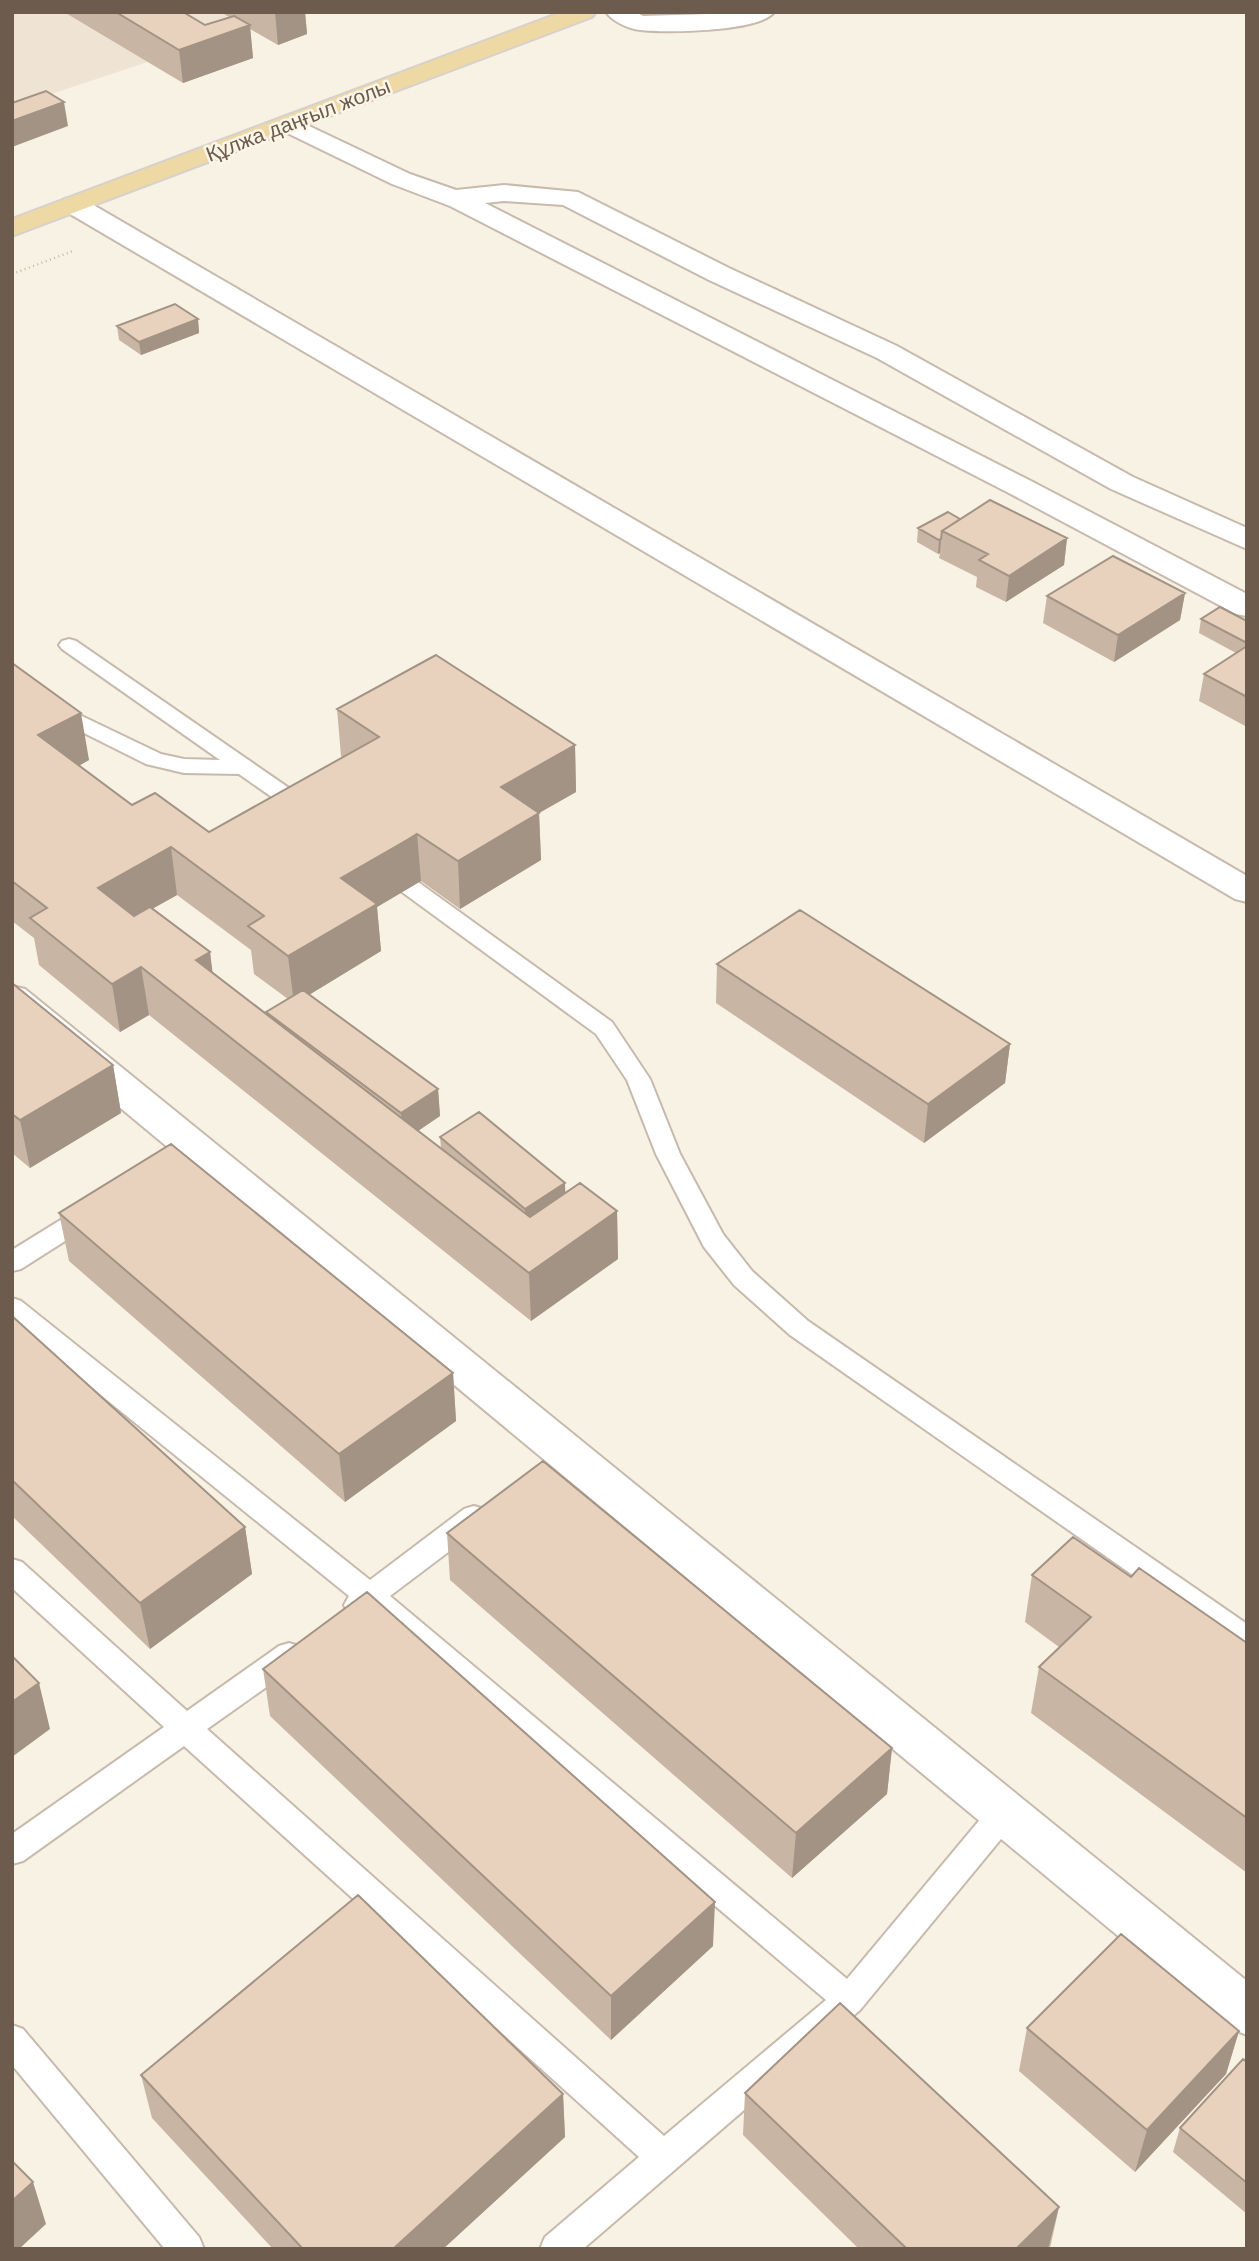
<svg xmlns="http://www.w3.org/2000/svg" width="1259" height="2261" viewBox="0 0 1259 2261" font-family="Arial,sans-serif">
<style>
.residential{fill:#efe4d3}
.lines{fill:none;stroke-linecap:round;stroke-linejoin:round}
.service-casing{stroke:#c7baac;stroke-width:4}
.minor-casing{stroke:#c7baac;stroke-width:4}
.primary-casing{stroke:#d6d1cd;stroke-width:4}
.path{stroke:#ceb7a3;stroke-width:2.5;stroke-dasharray:1 3.5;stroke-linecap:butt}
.service{fill:#fff;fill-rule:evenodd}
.minor{fill:#fff;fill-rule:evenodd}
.primary{fill:#eed9a5;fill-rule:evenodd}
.wall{fill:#c8b5a3;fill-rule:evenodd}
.shaded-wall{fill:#a29384}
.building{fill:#e8d2bd;stroke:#a29384;stroke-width:2}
.labels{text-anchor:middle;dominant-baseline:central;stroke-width:5;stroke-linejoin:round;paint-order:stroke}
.far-street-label{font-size:21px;fill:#6d5b4d;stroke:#fcf6e9}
</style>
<rect width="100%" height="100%" fill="#f8f2e4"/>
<path class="residential" d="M12 12H298L12 107Z"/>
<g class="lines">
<g class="service-casing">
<path id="service" d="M69 639 76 641 315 806 318 811 315 816H299L239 774 184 773 146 764 28 705 12 695V679L42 697 161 754 184 759 220 760 62 649 59 645 62 641Z
M410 880 418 882 612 1022 650 1079 680 1154 723 1234 752 1271 808 1321 1247 1624V1652L1237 1648 790 1335 734 1285 704 1247 656 1154 627 1080 596 1034 402 892 399 887 402 882Z
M89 1205 98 1208 102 1214 98 1220 21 1269 12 1271V1250L80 1208Z
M12 1298 21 1301 370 1580 464 1509 474 1506 484 1509 488 1517 484 1525 390 1596 847 1979 993 1804 1004 1800 1015 1804 1019 1813 1015 1822 860 2010 583 2249H540L545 2237 639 2157 184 1746 23 1861 12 1864V1834L164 1727 12 1588V1559L22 1562 187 1711 279 1646 289 1643 299 1646 303 1655 299 1664 207 1729 664 2136 826 2000 369 1612 358 1617 348 1613 344 1605 349 1596 12 1323Z
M12 2025 23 2029 199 2237 204 2249H165L12 2065Z"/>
</g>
<g class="minor-casing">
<path id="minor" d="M606 12H636L643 16 774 12C760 32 664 33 640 30 629 29 612 21 606 12Z
M288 116 410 174 456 190 504 185 578 192 729 268 897 346 1133 477 1247 528V549L1111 489 877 358 709 280 563 205 504 201 485 203 1029 480 1247 594V616L1236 614 1007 492 450 206 392 184 279 129 275 124 279 119Z
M74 197 83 199 1247 876V902L1235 899 65 211 61 205 65 199Z
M12 986 25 989 1247 1981V2035L1229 2028 12 1018Z"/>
</g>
<g class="primary-casing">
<path id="primary" d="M562 12H596L592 17 12 236V219Z"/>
</g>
<path class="path" d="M12 274 73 251"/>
<use href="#service" class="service"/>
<use href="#minor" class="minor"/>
<use href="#primary" class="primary"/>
</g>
<path class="wall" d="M64 12H183L205 25 229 17 221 12H305L307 34 278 45 250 29 253 58 183 83Z
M198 319 199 333 141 355 119 340 117 326Z
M960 519 1067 538 1064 565 1006 602 976 587 977 577 939 558 940 553 938 554 917 542 918 528Z
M1185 593 1180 620 1114 662 1043 623 1047 596Z
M1201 619 1247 621V727L1199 701 1204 674 1236 653 1199 633Z
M12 663 89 760 79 766 132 805 209 832 343 758 341 756 337 709 575 745 576 792 539 813 541 860 460 909 421 881 377 907 381 951 309 995 438 1089 440 1116 418 1131 441 1148 440 1137 566 1193 617 1211 618 1259 531 1321 149 1015 120 1032 39 965 34 938 12 921ZM177 895 251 950 254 974 288 999 266 1014 212 972 210 952 153 908Z
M717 964 1010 1044 1005 1083 924 1143 716 1003Z
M12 983 113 1065 121 1113 30 1168 12 1153Z
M59 1213 453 1373 456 1421 345 1502 69 1261Z
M12 1316 245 1527 252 1574 150 1649 12 1516Z
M447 1533 892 1748 887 1794 792 1878 450 1580Z
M1032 1575 1131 1577 1247 1643V1873L1031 1713 1039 1667 1059 1647 1025 1622Z
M263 1669 713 1946 611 2040 270 1716Z
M1027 2028 1239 2031 1226 2074 1135 2172 1019 2071Z
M1247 2062V2214L1173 2152 1180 2128Z
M141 2075 563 2094 565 2137 443 2249H273L152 2118Z
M745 2093 1059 2207 1050 2248 1048 2249H859L743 2135Z"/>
<path class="shaded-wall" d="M275 12H305L307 34 278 45Z
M250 25 253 58 183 83 179 50Z
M64 102 68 126 12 147V121Z
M198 319 199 333 141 355 139 342Z
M1067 538 1064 565 1006 602 1009 576Z
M941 539 940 553 938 554 939 540Z
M1185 593 1180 620 1114 662 1118 635Z
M81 713 89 760 47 783 38 735Z
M575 745 576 792 539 813 541 860 460 909 458 861 501 787Z
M417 834 421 881 377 907 381 951 294 1004 288 956 341 878Z
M171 847 177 895 106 935 98 888Z
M210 952 216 1000 196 960Z
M141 967 149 1015 120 1032 112 984Z
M1010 1044 1005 1083 924 1143 928 1104Z
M113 1065 121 1113 30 1168 20 1120Z
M438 1089 440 1116 403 1141 401 1113Z
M565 1183 566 1211 526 1236 525 1209Z
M617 1211 618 1259 531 1321 529 1273Z
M453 1373 456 1421 345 1502 339 1454Z
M245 1527 252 1574 150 1649 140 1603Z
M39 1683 50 1729 12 1757V1702Z
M892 1748 887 1794 792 1878 796 1833Z
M715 1902 713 1946 611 2040V1996Z
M1239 2031 1226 2074 1135 2172 1147 2130Z
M563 2094 565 2137 443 2249H393Z
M33 2182 46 2224 19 2249H12V2201Z
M1059 2207 1048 2249H1016Z"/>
<path class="building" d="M116 12H183L205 25 234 16 250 25 179 50Z
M46 91 64 102 12 121V103Z
M175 304 198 319 139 342 117 326Z
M990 500 1067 538 1009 576 979 560 988 554 942 531Z
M948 512 960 519 942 531 941 539 939 540 918 528Z
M1113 556 1185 593 1118 635 1047 596Z
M1220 607 1247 621V643L1201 619Z
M1247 646V697L1204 674Z
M436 655 575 745 501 787 539 813 458 861 417 834 407 840 341 878 377 904 288 956 248 926 264 916 171 847 98 888 134 916 150 907 210 952 196 960 530 1217 580 1183 617 1211 529 1273 141 967 112 984 30 918 47 908 12 881V663L81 713 38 735 132 805 155 793 209 832 379 737 337 709Z
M800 910 1010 1044 928 1104 717 964Z
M12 983 113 1065 20 1120 12 1114Z
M303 990 438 1089 401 1113 266 1012Z
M479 1112 565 1183 525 1209 440 1137Z
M171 1144 453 1373 339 1454 59 1213Z
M12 1316 245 1527 140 1603 12 1480Z
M543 1461 892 1748 796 1833 447 1533Z
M1073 1537 1131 1577 1139 1568 1247 1643V1818L1039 1667 1091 1617 1032 1575Z
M367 1592 715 1902 611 1996 263 1669Z
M12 1656 39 1683 12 1702Z
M358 1895 563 2094 393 2249H303L141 2075Z
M1121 1934 1239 2031 1147 2130 1027 2028Z
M840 2003 1059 2207 1016 2249H907L745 2093Z
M1243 2059 1247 2062V2183L1180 2128Z
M12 2161 33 2182 12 2201Z"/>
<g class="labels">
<g class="far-street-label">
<text transform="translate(298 120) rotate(-21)">Құлжа даңғыл жолы</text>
</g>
</g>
<rect width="1259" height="2261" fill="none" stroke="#6d5b4d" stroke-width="28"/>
</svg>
